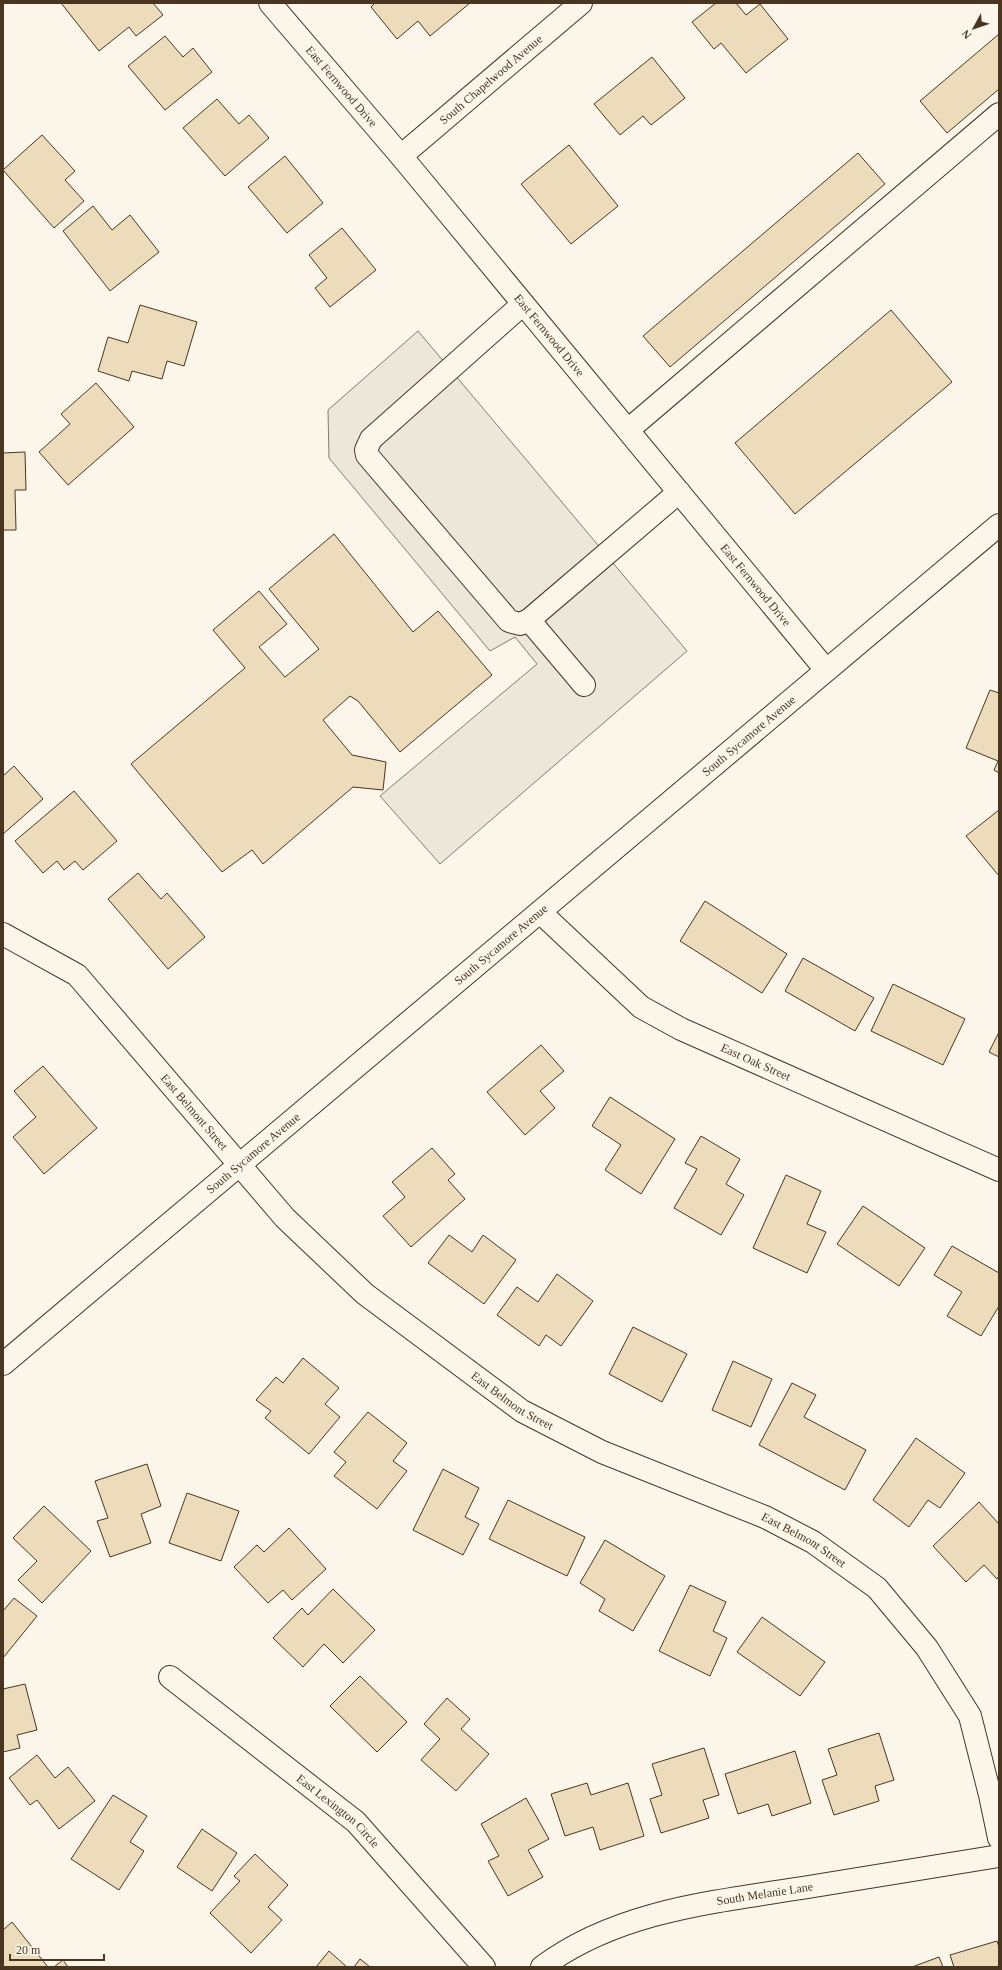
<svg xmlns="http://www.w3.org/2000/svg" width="1002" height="1970" viewBox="0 0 1002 1970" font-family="'Times New Roman',serif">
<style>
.parking{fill:#ede7d9;stroke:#887966}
.building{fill:#ecdcbc;stroke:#4a3520}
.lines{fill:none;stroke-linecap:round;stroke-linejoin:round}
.minor-casing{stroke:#4a3520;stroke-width:24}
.major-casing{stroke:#4a3520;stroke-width:24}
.minor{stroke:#fbf6e9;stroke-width:22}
.major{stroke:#fbf6e9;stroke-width:22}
.labels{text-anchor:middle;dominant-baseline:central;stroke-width:3;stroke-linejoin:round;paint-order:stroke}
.street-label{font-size:12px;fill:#4a3520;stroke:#fbf6e9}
</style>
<rect width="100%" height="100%" fill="#fbf6e9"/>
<path class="parking" d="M418 331 687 651 440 864 380 796 537 664 515 637 490 651 329 458 328 410Z"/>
<path class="building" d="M61 3H153L163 15 136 36 129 27 99 51Z
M375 3H470L430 36 418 21 397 39 371 7Z
M716 3H736L746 15 760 4 788 39 746 73 721 43 714 49 692 22Z
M999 34V89L947 133 920 101Z
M165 36 183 57 193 48 212 72 165 110 128 66Z
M652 57 685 98 651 125 643 116 620 135 594 104Z
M217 99 239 124 249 115 269 138 225 176 183 128Z
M42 135 75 171 65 180 84 201 54 228 3 170Z
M569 145 618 206 571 244 521 184Z
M858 153 885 184 670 367 643 336Z
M285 156 323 203 287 233 248 187Z
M93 206 112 230 130 215 159 252 110 291 63 231Z
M342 228 376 270 330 307 315 288 327 278 309 255Z
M140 305 197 322 184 366 167 361 162 379 132 371 129 381 98 371 108 337 128 343Z
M891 310 952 382 795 514 735 443Z
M96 383 134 427 68 485 39 452 70 424 61 414Z
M25 452 26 490H15L16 530H3V453Z
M334 534 413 632 438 611 492 675 400 752 358 701 350 696 323 720 352 755 386 762 383 790 353 787 263 864 252 850 222 872 131 764 245 668 213 630 259 591 287 624 259 647 285 677 319 649 269 589Z
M990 690 999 693V773L994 770 998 761 966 748Z
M14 766 43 799 3 834V776Z
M74 791 117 841 83 870 75 861 64 870 57 861 43 873 15 841Z
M999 810V876L966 836Z
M138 873 161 899 167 893 205 937 168 969 108 899Z
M705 901 787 954 762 993 680 941Z
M803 958 874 998 855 1031 785 991Z
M893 984 965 1019 943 1065 871 1031Z
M999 1032V1057L989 1052Z
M541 1045 564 1071 540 1091 555 1108 525 1135 487 1092Z
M43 1066 97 1128 44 1174 13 1137 36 1117 14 1091Z
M610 1097 675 1139 641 1194 605 1170 621 1145 592 1126Z
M701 1136 740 1159 726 1184 744 1195 721 1235 674 1208 697 1169 685 1163Z
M432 1148 455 1174 448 1180 465 1199 411 1247 383 1216 405 1197 392 1182Z
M786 1175 821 1191 807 1224 826 1232 807 1273 753 1248Z
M863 1206 925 1248 899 1286 837 1244Z
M449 1235 472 1252 483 1235 516 1260 484 1304 428 1263Z
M952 1246 999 1273V1306L981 1336 947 1316 962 1292 934 1275Z
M557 1274 593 1301 561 1346 546 1335 539 1346 497 1315 517 1287 538 1302Z
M633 1327 687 1354 662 1402 609 1374Z
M303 1358 339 1388 325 1404 340 1417 309 1454 265 1418 271 1411 256 1400 276 1377 283 1383Z
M733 1361 772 1379 751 1427 712 1410Z
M792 1383 816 1395 804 1417 866 1450 845 1490 759 1445Z
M368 1412 407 1443 393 1461 407 1471 377 1509 334 1476 346 1462 334 1452Z
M916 1438 965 1473 940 1508 928 1500 909 1527 873 1500Z
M147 1464 161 1506 141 1514 151 1543 110 1557 97 1521 108 1518 95 1481Z
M443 1469 479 1488 465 1517 479 1524 463 1555 413 1530Z
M187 1493 239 1511 221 1561 169 1543Z
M508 1500 585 1537 567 1576 489 1539Z
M979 1502 999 1524V1576L997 1579 984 1565 966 1582 933 1546Z
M44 1506 91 1551 42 1603 18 1580 37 1561 13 1538Z
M289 1528 326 1569 292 1600 283 1590 268 1603 234 1567 257 1545 264 1552Z
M605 1540 665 1576 633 1631 599 1611 605 1599 580 1583Z
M690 1585 726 1602 713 1631 727 1638 710 1676 659 1651Z
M333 1589 375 1630 343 1663 324 1644 303 1667 273 1638 302 1608 308 1615Z
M14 1598 37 1616 3 1658V1611Z
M762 1617 825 1662 800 1696 737 1652Z
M360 1676 407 1722 377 1752 330 1706Z
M25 1684 37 1730 17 1735 20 1748 3 1752V1689Z
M447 1698 470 1719 461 1729 489 1754 456 1791 421 1760 440 1739 424 1724Z
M879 1733 894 1780 875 1786 879 1801 834 1815 822 1780 837 1775 828 1749Z
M704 1748 719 1795 703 1800 709 1818 661 1833 650 1799 662 1795 652 1764Z
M795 1751 811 1803 772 1816 768 1804 738 1814 725 1774Z
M37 1755 55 1778 68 1767 95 1801 59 1829 37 1800 30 1805 9 1778Z
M587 1783 591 1795 628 1783 644 1836 600 1850 593 1827 565 1836 551 1794Z
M113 1795 147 1816 130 1842 144 1851 119 1890 71 1859Z
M526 1798 549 1839 528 1850 543 1877 508 1896 488 1861 499 1856 481 1824Z
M202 1829 237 1853 212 1891 177 1867Z
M255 1854 288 1885 268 1907 282 1920 251 1953 210 1913 240 1881 234 1876Z
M12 1922 48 1967H3V1930Z
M997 1941 999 1947V1967H954L950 1955Z
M329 1951 347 1967H316Z
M939 1957 943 1967H912Z
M360 1959 370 1967H354Z
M63 1960 68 1967H54Z"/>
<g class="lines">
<g class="minor-casing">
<g id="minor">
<path id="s1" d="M270 3 401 156 826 670"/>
<path id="s2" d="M401 156 581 3"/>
<path d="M523 304 371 439 366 450 367 455 509 621 520 624 529 620 679 492"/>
<path d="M628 430 999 114"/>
<path d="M529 620 584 685"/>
<path id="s3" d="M540 912 641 1007 681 1029 999 1170"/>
<path id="s4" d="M3 934 77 975 285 1218 365 1294 522 1411 602 1452 765 1517 813 1542 877 1588 927 1648 970 1716 990 1795 999 1838"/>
<path id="s5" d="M170 1677 356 1822 484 1967"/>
<path id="s6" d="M542 1967C617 1911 713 1902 802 1888 868 1877 933 1867 999 1856"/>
</g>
</g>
<g class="major-casing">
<g id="major">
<path id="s7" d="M3 1364 999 525"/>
</g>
</g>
<use href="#minor" class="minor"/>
<use href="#major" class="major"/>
</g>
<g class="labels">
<g class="street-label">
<text stroke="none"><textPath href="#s2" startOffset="118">South Chapelwood Avenue</textPath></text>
<text stroke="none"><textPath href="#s1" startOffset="110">East Fernwood Drive</textPath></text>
<text stroke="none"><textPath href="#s1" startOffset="434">East Fernwood Drive</textPath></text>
<text stroke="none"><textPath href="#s1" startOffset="758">East Fernwood Drive</textPath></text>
<text stroke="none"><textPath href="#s7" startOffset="975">South Sycamore Avenue</textPath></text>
<text stroke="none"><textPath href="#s7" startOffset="651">South Sycamore Avenue</textPath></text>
<text stroke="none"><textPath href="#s3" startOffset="266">East Oak Street</textPath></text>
<text stroke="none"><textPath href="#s4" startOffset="265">East Belmont Street</textPath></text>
<text stroke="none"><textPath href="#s7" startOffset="327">South Sycamore Avenue</textPath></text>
<text stroke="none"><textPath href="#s4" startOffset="697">East Belmont Street</textPath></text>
<text stroke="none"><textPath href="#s4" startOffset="1021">East Belmont Street</textPath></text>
<text stroke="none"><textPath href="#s5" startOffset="215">East Lexington Circle</textPath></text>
<text stroke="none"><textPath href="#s6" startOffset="237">South Melanie Lane</textPath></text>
</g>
</g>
<rect width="1002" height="1970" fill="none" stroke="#4a3520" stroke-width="8"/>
<g transform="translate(974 28) rotate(230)" stroke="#fbf6e9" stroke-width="3" paint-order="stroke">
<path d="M0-3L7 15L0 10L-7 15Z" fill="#4a3520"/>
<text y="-6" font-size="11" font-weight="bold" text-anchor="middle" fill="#4a3520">N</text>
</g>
<path d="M10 1954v6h94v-6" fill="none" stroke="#4a3520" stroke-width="2"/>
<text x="16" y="1954" font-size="12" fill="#4a3520" stroke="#fbf6e9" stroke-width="3" paint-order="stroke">20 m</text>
</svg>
